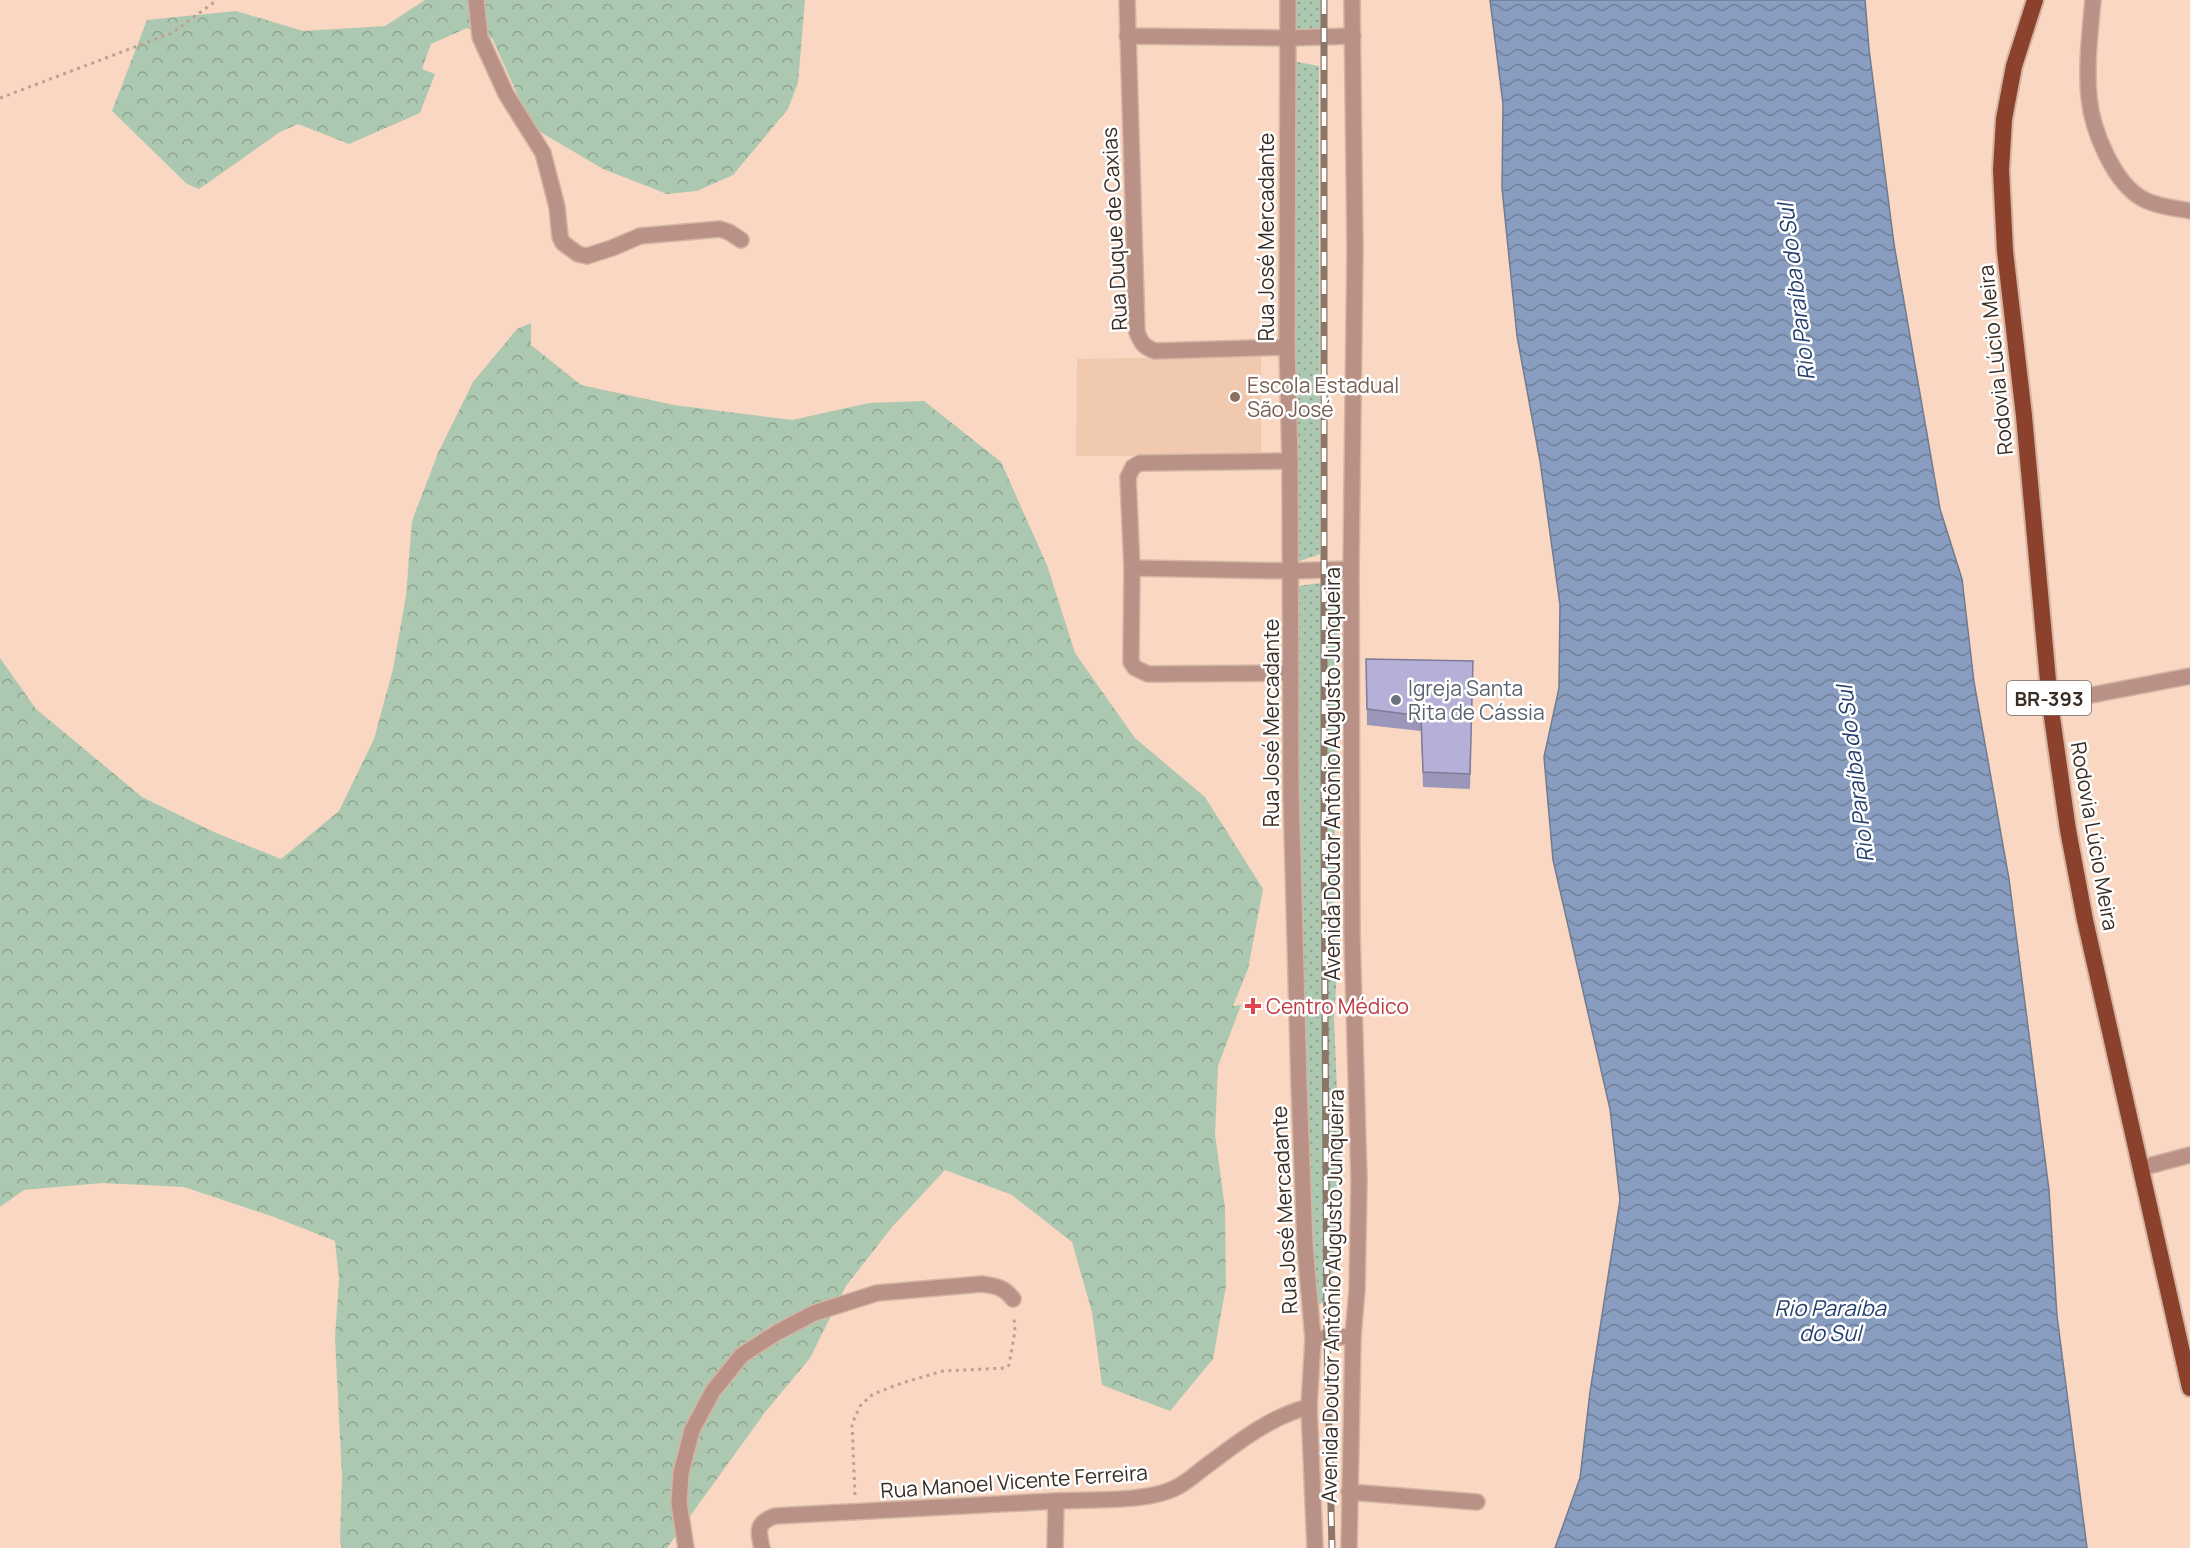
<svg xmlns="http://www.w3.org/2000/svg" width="2190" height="1548" viewBox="0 0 2190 1548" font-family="Manrope,sans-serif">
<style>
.built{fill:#f1c9af}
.forest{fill:url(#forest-crowns)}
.park{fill:url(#park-dots)}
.water{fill:url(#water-waves);stroke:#717b90;stroke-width:1.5}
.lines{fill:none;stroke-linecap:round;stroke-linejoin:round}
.minor-casing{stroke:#d3b5a2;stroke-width:18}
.tertiary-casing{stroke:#d3b5a2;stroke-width:18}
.trunk-casing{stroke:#d3b5a2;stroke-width:20}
.path{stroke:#bca190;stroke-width:3;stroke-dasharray:3 4.5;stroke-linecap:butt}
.minor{stroke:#ba9186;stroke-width:15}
.tertiary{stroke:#ba9186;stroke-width:15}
.trunk{stroke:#8c412c;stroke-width:16}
.rail-casing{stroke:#8c7668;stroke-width:7}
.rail{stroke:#fff;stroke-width:4.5;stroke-dasharray:14;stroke-linecap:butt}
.wall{fill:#9c97ba}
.building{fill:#b5b0d8;stroke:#7f7b97;stroke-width:1.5}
.education-dot{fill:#8d6e63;stroke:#fff;stroke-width:2}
.worship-dot{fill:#6b7280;stroke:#fff;stroke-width:2}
.health-dot{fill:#e0444e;stroke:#fff;stroke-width:2}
.labels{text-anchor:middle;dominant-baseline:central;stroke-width:5;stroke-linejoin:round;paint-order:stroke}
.shield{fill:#fff;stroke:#756c66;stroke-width:1.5}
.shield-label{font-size:20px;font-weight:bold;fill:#3a2d24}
.street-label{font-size:21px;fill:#3a2d24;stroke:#fff}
.education-label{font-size:21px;fill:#785e54;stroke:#fff;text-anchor:start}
.worship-label{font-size:21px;fill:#5b616d;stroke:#fff;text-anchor:start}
.health-label{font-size:21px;fill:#be3a42;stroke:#fff;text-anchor:start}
.water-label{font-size:22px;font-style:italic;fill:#25406e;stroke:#fff}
</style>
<defs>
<pattern id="forest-crowns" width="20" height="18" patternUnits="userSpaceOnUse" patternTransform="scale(1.5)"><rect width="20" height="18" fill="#adc8b0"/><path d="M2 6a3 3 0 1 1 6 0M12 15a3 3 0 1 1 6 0" fill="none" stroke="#8ea38f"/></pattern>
<pattern id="park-dots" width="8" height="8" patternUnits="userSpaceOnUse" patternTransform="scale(1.5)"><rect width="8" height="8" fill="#adc8b0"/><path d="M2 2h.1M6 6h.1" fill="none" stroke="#8ea38f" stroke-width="1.8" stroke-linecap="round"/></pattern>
<pattern id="water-waves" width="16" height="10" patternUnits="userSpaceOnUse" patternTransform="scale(1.5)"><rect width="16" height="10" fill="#889dbf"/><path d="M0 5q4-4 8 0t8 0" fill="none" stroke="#70809b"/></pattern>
</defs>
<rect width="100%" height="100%" fill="#f9d7c2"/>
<path class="built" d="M1261 356V455L1076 456 1077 359Z"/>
<path class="forest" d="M425 0H805L798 83 788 109 733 175 697 191 667 194 603 169 532 127 492 38 467 28 431 44 422 69 435 74 420 113 349 144 298 124 280 132 199 189 187 184 112 111 147 20 236 11 303 31 385 26Z
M531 323V345L581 385 674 405 792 420 869 403 924 401 1001 462 1047 565 1075 653 1135 738 1205 797 1263 889 1248 969 1233 1006 1241 1005 1218 1066 1215 1134 1225 1208 1226 1286 1213 1359 1170 1411 1102 1385 1092 1312 1072 1242 1012 1195 945 1170 892 1227 846 1286 810 1358 766 1411 667 1548H342L340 1541 342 1476 335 1338 339 1279 335 1241 274 1217 184 1187 102 1183 24 1190 0 1207V658L36 709 142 797 214 832 281 859 339 811 374 739 393 669 406 596 412 521 438 453 473 382 517 329Z"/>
<path class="park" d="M1293 0H1321V30L1293 34Z
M1292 61 1319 66C1318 229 1321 391 1320 554L1294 563Z
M1339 581 1338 697 1333 824 1340 861 1332 911 1337 971 1334 1020 1340 1159 1331 1299 1311 1308 1302 1119 1296 586Z"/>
<path class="water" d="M1490 0H1865L1869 49 1894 244 1940 509 1962 579 1974 682 2009 879 2049 1190 2057 1316 2087 1548H1555L1580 1478 1590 1392 1620 1200 1610 1109 1553 860 1544 757 1559 688 1560 605 1540 461 1517 336 1502 188 1503 104Z"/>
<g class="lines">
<g class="minor-casing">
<path id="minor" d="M476 0 480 37 506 94 543 153 557 207 560 237 563 243 578 254 587 256 612 248 640 236 720 229 729 232 741 240
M1127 0 1137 332C1141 343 1144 347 1155 351L1287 347
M2093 0C2090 32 2086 65 2089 97 2092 130 2114 185 2145 200 2159 207 2175 208 2190 211
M1127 36 1288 38 1353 36
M1290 461 1140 463 1133 467 1128 477 1132 568 1131 662 1135 668 1148 674 1291 673
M1132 568 1291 571 1351 569
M2050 703 2190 676
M2141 1168 2190 1155
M1309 1407 1315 1548
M1349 1492 1477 1502
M686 1548 679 1503 681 1473 692 1430 713 1391 742 1355 778 1332 814 1313 877 1293 982 1284C996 1286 1004 1287 1013 1299
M762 1548C758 1530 756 1523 775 1516L1056 1501
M1349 1548 1353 1336"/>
</g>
<g class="tertiary-casing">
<path id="tertiary" d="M1313 1339 1353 1336 1357 1290 1359 1180 1352 933 1351 569 1355 249 1352 0
M1055 1548 1056 1501C1090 1499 1150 1503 1179 1486 1190 1480 1199 1471 1209 1464 1238 1442 1273 1415 1309 1407L1313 1339 1305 1245 1299 1085 1291 792 1290 461 1287 347 1288 0"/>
</g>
<g class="trunk-casing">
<path id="trunk" d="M2035 0 2014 66 2004 119 2001 170 2005 251 2024 416 2050 703 2068 830 2085 920 2190 1388"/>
</g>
<path class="path" d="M0 98 172 33 217 0
M855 1495 852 1424 860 1406 873 1394 902 1383 943 1371 1006 1368 1009 1365 1015 1331 1014 1316"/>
<use href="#minor" class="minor"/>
<use href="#tertiary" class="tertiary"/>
<use href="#trunk" class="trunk"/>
<g class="rail-casing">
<path id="rail" d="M1324 0V848L1327 1337 1332 1548"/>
</g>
<use href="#rail" class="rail"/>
</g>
<path class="wall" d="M1366 659 1473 661 1470 789 1423 787 1421 731 1367 725Z"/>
<path class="building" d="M1366 659 1473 661 1470 774 1423 772 1421 716 1367 709Z"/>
<circle class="education-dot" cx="1235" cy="397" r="6"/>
<circle class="worship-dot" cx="1396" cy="700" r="6"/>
<path class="health-dot" d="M1250 997h6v6h6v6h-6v6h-6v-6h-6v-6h6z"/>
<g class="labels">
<rect class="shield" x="2007" y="681" width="84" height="34" rx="4.5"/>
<g class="shield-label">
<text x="2049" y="698">BR-393</text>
</g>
<g class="street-label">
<text transform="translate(1114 229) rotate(-93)">Rua Duque de Caxias</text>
<text transform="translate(1266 237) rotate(-90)">Rua José Mercadante</text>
<text transform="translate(1995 360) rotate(-96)">Rodovia Lúcio Meira</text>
<text transform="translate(1271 723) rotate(-90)">Rua José Mercadante</text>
<text transform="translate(1332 774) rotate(-90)">Avenida Doutor Antônio Augusto Junqueira</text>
<text transform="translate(2095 836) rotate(80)">Rodovia Lúcio Meira</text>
<text transform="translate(1284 1210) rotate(-93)">Rua José Mercadante</text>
<text transform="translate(1332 1296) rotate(-89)">Avenida Doutor Antônio Augusto Junqueira</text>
<text transform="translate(1014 1481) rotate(-4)">Rua Manoel Vicente Ferreira</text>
</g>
<g class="education-label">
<text x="1247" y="385">Escola Estadual<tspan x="1247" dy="24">São José</tspan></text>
</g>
<g class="worship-label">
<text x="1408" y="688">Igreja Santa<tspan x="1408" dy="24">Rita de Cássia</tspan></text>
</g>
<g class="health-label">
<text x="1266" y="1006">Centro Médico</text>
</g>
<g class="water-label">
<text transform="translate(1796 292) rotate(-97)">Rio Paraíba do Sul</text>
<text transform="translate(1855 774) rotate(-97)">Rio Paraíba do Sul</text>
<text x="1830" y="1308">Rio Paraíba<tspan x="1830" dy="25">do Sul</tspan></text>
</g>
</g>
</svg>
